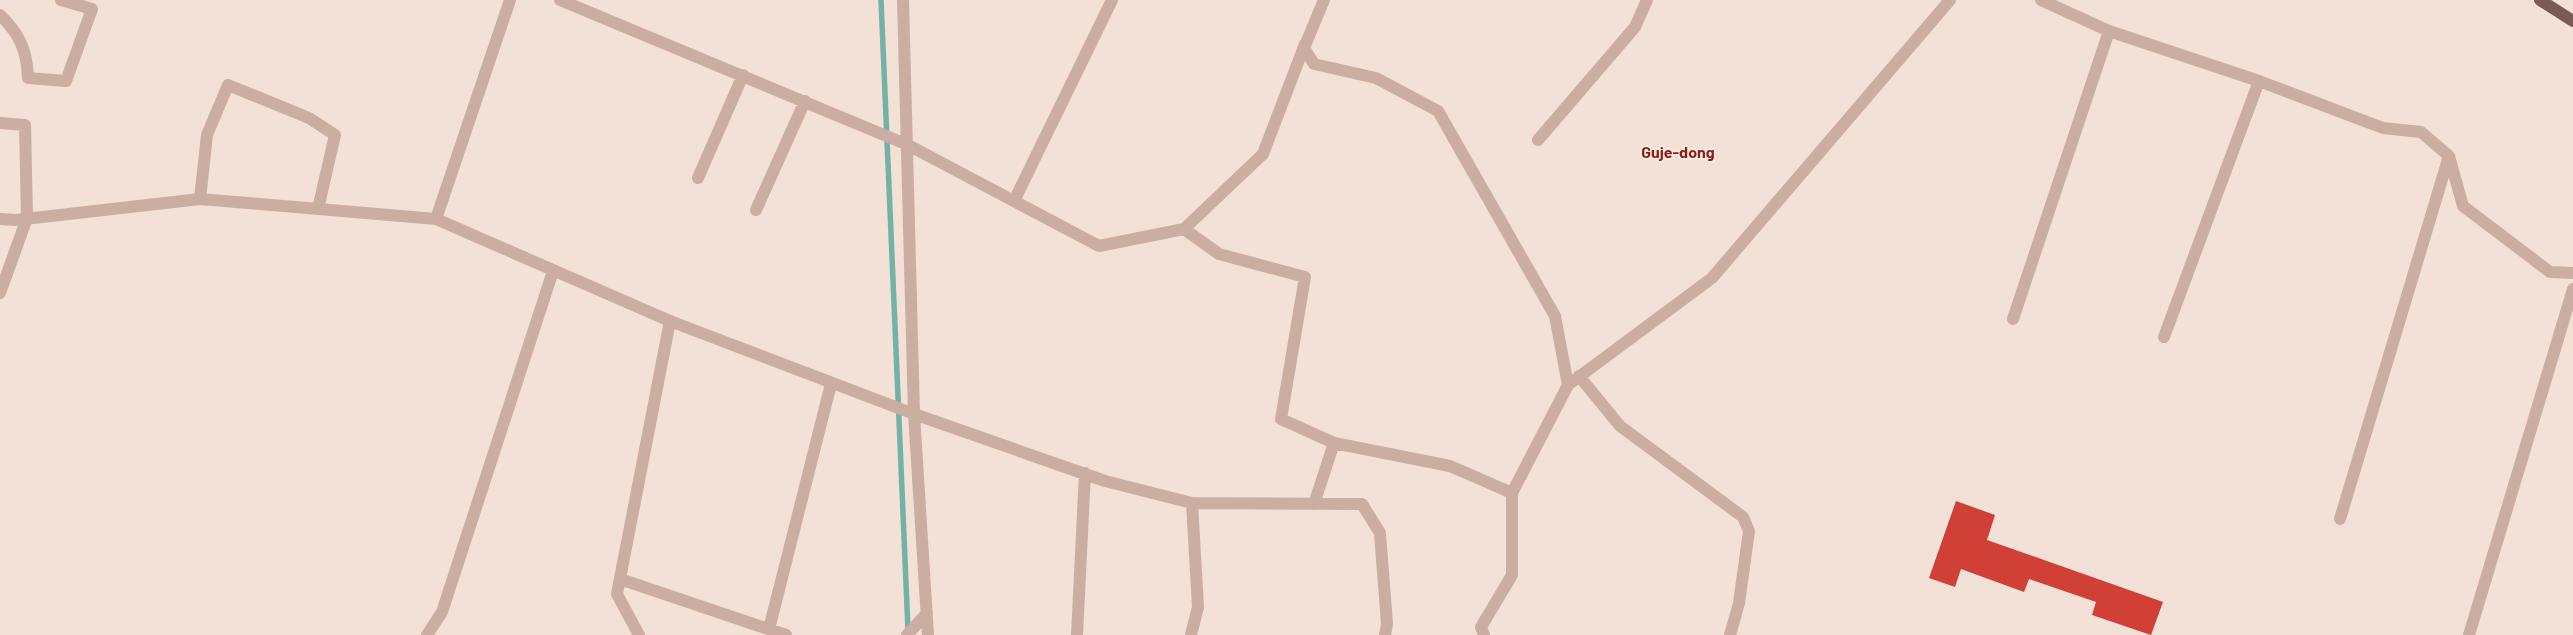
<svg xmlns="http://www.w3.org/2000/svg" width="2573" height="635" viewBox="0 0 2573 635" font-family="Barlow,sans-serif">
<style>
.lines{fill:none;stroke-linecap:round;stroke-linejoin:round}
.stream{stroke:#73b2a9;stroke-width:5.5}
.building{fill:#d04037}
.minor{stroke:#ccada2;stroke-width:12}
.tertiary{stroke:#ccada2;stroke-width:12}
.primary{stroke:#795a54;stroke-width:12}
.labels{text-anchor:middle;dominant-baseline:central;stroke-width:4;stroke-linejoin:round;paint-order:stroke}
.quarter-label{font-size:16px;font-weight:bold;fill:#8b1e17;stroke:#faebe3}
</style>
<rect width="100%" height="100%" fill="#f3e0d6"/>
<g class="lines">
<path class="stream" d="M881 0 908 630"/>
</g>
<path class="building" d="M1956 501 1995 515 1987 540 2163 602 2151 635 2092 615 2096 602 2029 579 2024 592 1961 569 1955 587 1929 578Z"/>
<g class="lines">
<path class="minor" d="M560 0 908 145 1099 246 1184 229 1219 254 1305 277 1281 419 1334 443 1314 504
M903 0 914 414 928 635
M1324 0 1304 48 1314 64 1376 78 1438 111 1555 316 1568 385 1512 493V575L1481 627 1484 635
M2041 0 2109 31 2259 81 2383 128 2421 132 2449 156 2463 206 2550 272 2573 273
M0 15C20 34 27 51 28 78L66 81 92 9 61 0
M0 123 25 125 27 218 0 293
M1538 140 1635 27 1647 0
M698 178 743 75
M200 199 207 135 228 85 309 118 335 135 318 209
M1014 201 1112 0
M756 210 805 101
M1184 229 1263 154 1305 44
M2013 319 2109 31
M2164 337 2259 81
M1579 376 1620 426 1743 517 1749 531 1739 603 1730 635
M1568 385 1712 278 1950 0
M914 414 1105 481 1192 503 1362 504 1380 533 1387 624 1385 635
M1334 443 1450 466 1512 493
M2340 519 2449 156
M620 579 786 635
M769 629 831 384
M427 635 442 612 553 271
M639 635 617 594 670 321
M907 635 927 613
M1077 635 1085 473
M1191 635 1198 607 1192 503"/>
<path class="tertiary" d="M0 219 16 220 200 199 436 219 670 321 914 414
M436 219 510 0
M2469 635 2573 289"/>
<path class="primary" d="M2540 0 2573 21"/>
</g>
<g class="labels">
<g class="quarter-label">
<text x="1678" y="151">Guje-dong</text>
</g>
</g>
</svg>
